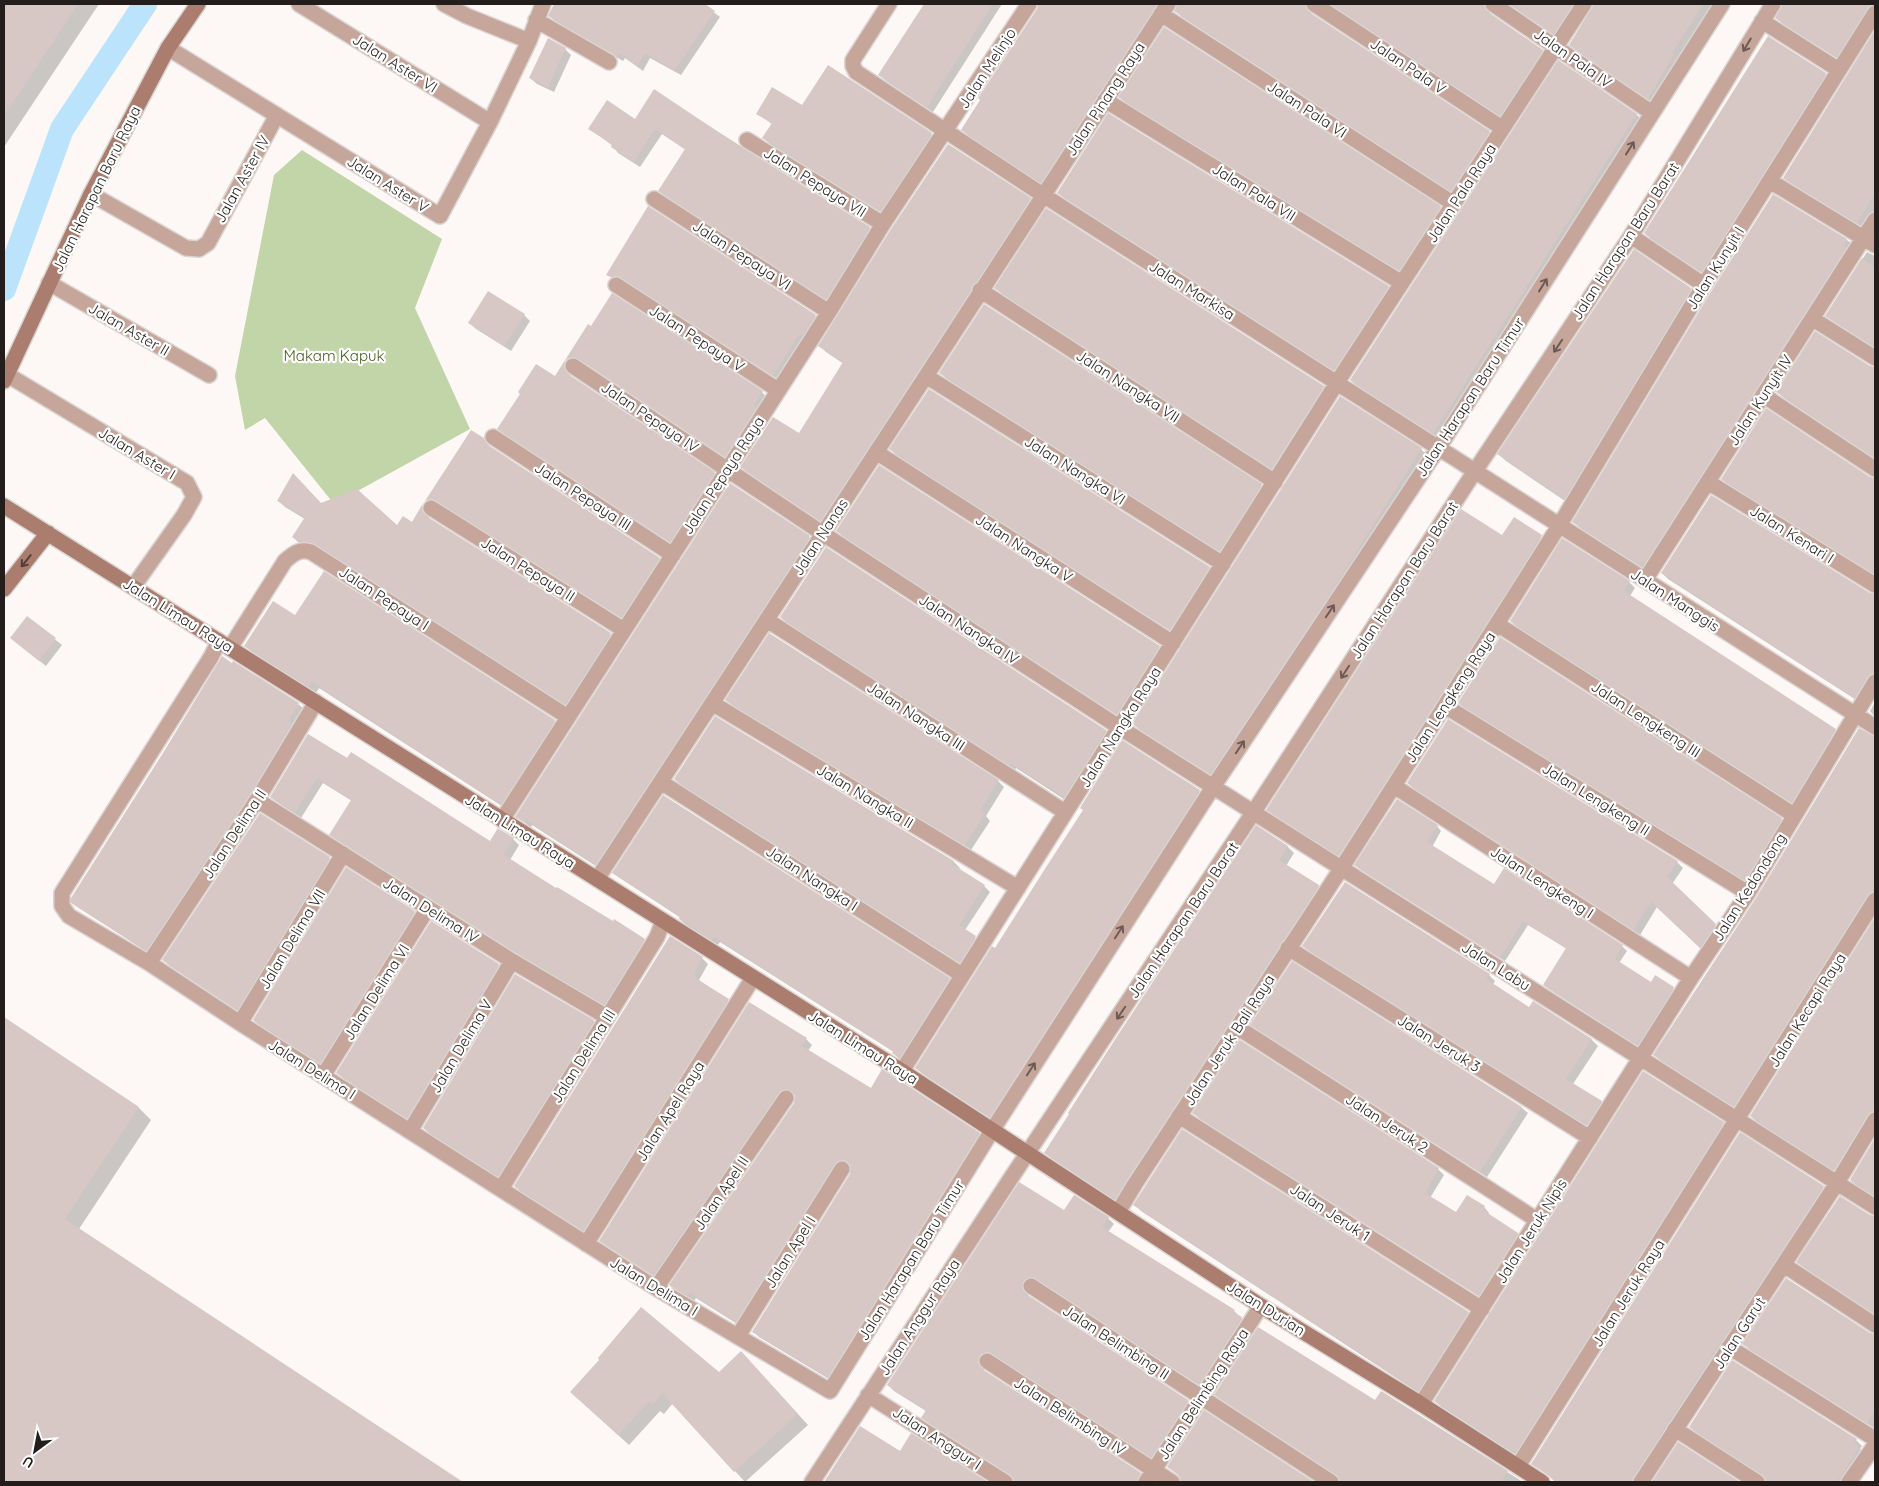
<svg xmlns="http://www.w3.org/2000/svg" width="1879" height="1486" viewBox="0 0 1879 1486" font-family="Quicksand,sans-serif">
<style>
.green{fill:#c1d5a9}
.shadow{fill:#0003}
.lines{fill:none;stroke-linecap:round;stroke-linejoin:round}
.canal{stroke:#bbe4fc;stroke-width:24}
.building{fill:#d7c7c5}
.street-casing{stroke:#dad5d2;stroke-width:18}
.secondary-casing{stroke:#dad5d2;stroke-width:18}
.street{stroke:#c6a69b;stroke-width:15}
.secondary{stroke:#ab7d6e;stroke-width:15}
.oneway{stroke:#6c5b55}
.oneway2{stroke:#533f39}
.labels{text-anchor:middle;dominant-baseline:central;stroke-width:4.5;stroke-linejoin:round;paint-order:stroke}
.street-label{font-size:15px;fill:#231e1c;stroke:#fff}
.park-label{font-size:15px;fill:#405916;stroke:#fff}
</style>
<rect width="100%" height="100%" fill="#fdf8f5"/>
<path class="green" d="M302 150 442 239 415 308 470 429 334 504 265 418 245 430 235 376 274 175Z"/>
<path class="shadow" d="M4 4H99L4 147Z
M556 4H703L720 17 681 75 650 58 643 71 625 58 623 61 556 22 550 16Z
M925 4H1002L933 112 886 81 880 75Z
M1039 4H1168L1047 188 968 136 962 129 1038 10Z
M1178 4H1314L1310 11 1313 16 1489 132 1495 138 1457 196 1182 17 1176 11Z
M1329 4H1493L1489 11 1492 16 1542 51 1548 57 1507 121Z
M1508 4H1584L1560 39Z
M1594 4H1714L1654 104 1576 51 1570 44Z
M1785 4H1875V13L1843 62 1783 24 1777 18Z
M1875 33V220L1867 230 1790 183 1784 178Z
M1768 38 1825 74 1831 80 1708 277 1651 239 1645 233Z
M565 49 571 55 554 92 537 84 530 78Z
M1559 62 1637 115 1643 121 1440 439 1357 386 1351 380Z
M654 91 869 228 875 234 832 304 666 197 660 191 686 150 662 134 640 167 618 153 613 146 590 129 635 120Z
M1120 97 1440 207 1446 213 1405 275 1126 103Z
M803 107 931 134 937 140 887 216 770 144 764 138 772 124 758 114Z
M1058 192 1388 287 1394 293 1340 375 1064 198Z
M1773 195 1850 242 1856 248 1646 570 1580 528 1574 522Z
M1030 199 1036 205 827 526 748 473 742 467 799 435 844 364 826 352 820 346Z
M1634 251 1691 289 1698 296 1571 505 1506 461 1499 454Z
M1867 252 1875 256V348L1833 321 1827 315Z
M608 274 815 316 821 322 779 380 628 283 614 280Z
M996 288 1323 387 1329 393 1278 474 1002 294Z
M524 315 530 321 511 351 476 329 470 323Z
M588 326 762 392 768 399 732 462 586 364 576 363 571 368 570 377 714 473 720 480 677 547 505 435 499 429 555 378Z
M1870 367H1875V459L1784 398 1778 392Z
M941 373 1261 485 1267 491 1226 556 947 379Z
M471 432 483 439 492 449 659 559 665 565 628 622 443 506 438 504 432 507 427 501Z
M891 449 1209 568 1215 574 1177 635 897 456Z
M1421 449 1427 455 1217 779 1140 730 1134 724Z
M1869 478 1875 479V575L1728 485 1722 479Z
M278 500 321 504 397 527 412 523 422 507 429 514V519L610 634 617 641 573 710 324 551 316 548H308L300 544 293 537 305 519 285 507Z
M1514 518 1547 542 1344 860 1273 815 1268 809 1502 537Z
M838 531 1159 647 1165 652 1123 719 843 537Z
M809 537 815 544 602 870 532 825 531 828 517 816Z
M826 548 1106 731 1112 737 1070 803 1016 768 1015 770 787 623 781 617Z
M324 573 554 721 561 728 508 810 319 688 316 693 252 652 245 645 296 617Z
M1662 573 1875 594V681L1861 703 1668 579Z
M1629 582 1635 588 1630 596 1835 730 1841 736 1798 807 1517 627 1511 621Z
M27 617 62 645 46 666 11 638Z
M727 700 998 781 1004 787 986 816 990 821 971 850 733 706Z
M1875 702V717L1870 711Z
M1459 703 1781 819 1787 825 1751 885 1465 709Z
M298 704 304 709 297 730 152 955 79 908 73 902Z
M715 717 954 862 960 868 958 870 984 886 990 892 965 930 981 943 966 967 681 785 675 779Z
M1859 729 1875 738V900L1740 1111 1661 1061 1655 1055 1757 898Z
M308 735 490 843 498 830 513 839 519 845 510 860 556 890 644 940 650 945 610 1009 524 958 337 840 331 834 352 801 323 783 301 818 277 802 271 797Z
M1408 783 1677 862 1683 868 1672 884 1721 931 1706 953 1657 907 1640 935 1414 789Z
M1199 791 1206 797 996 1122 923 1074 916 1068 995 950Z
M260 815 329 858 335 864 244 1015 170 966 164 960Z
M1437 826 1441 831 1432 847 1495 886 1505 870 1622 946 1627 951 1619 963 1651 983 1655 976 1678 992 1642 1049 1549 989 1544 985 1567 949 1528 925 1505 961 1361 870 1356 865Z
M1257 827 1288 847 1294 853 1286 866 1318 886 1325 893 1122 1205 1052 1159 1046 1153Z
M614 872 949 979 955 985 906 1063 899 1059 894 1052 720 942 718 945 686 925 680 919 681 918 620 878Z
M414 912 420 918 327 1068 260 1026 254 1020Z
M1875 920V1120L1840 1175 1757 1122 1751 1116Z
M431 923 498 965 505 971 413 1123 344 1079 338 1073Z
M1304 946 1489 975 1495 981 1493 985 1529 1009 1592 1040 1598 1046 1573 1084 1601 1102 1607 1108 1593 1130 1310 952Z
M702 958 708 964 699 980 734 1005 589 1235 521 1192 515 1186Z
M516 976 594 1021 600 1027 504 1181 430 1134 424 1128Z
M4 1019 139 1108 151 1120 79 1229 461 1482H4Z
M1252 1024 1522 1108 1528 1113 1487 1177 1258 1030Z
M806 1039 812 1045 808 1051 871 1090 979 1134 985 1140 834 1382 759 1337 753 1331 851 1174 852 1166H844L742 1327 696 1298 694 1301 677 1291 671 1285 795 1104 796 1095H789L660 1280 607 1246 601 1240Z
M1241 1042 1438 1169 1444 1175 1430 1198 1456 1214 1484 1207 1489 1213 1488 1215 1518 1234 1523 1239 1485 1300 1200 1119 1194 1113Z
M1723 1123 1729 1129 1521 1458 1442 1407 1435 1401Z
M1875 1140V1197L1857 1186 1851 1180Z
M1823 1187 1829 1193 1640 1482H1557L1532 1463Z
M1135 1205 1468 1312 1474 1318 1424 1396 1141 1211Z
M1064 1212 1108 1218 1114 1224 1108 1232 1234 1311 1247 1324 1205 1389 1043 1284 1033 1283 1028 1287V1297L1188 1401 1193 1407 1157 1462 999 1359 989 1358 984 1362V1372L1140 1474 1146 1480 1145 1482H1015V1478L928 1423 923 1417 926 1411 894 1391 888 1385Z
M1870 1216 1875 1217V1315L1804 1268 1798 1262Z
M1869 1334 1875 1335V1426L1874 1428 1750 1350 1744 1344Z
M752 1364 808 1425 745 1482 673 1403 664 1414 660 1411 629 1445 582 1402 719 1373Z
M1382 1392 1523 1482H1342L1339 1477 1222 1400 1216 1394 1376 1402Z
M1204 1412 1312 1482H1182V1478L1168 1467Z
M1690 1426 1856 1440 1862 1446 1860 1449 1865 1454 1847 1482H1768L1765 1477 1696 1433Z
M860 1427 901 1452 911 1435 986 1482H826Z
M1679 1444 1738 1482H1652Z"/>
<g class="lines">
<path class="canal" d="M4 289 62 129 145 4"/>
</g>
<path class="building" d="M4 4H78L4 116Z
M554 4H705L715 11 675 70 645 54 637 66 619 53 617 57 548 16Z
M924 4H993L927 107 878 75Z
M1038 4H1157L1041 182 961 130 980 100 978 98 1037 9Z
M1177 4H1305L1309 12 1490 131 1451 191 1174 11Z
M1331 4H1484L1488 12 1543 50 1500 115Z
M1509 4H1573L1553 34Z
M1593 4H1703L1672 53 1674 55 1648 99 1569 45 1592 9Z
M1782 4H1875L1867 8 1836 57 1775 18Z
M1164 27 1441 206 1399 270 1118 97Z
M1875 30V194L1857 223 1783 178Z
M1768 36 1826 73 1701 272 1644 233Z
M548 38 566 48 548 87 529 78Z
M1558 60 1637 114 1433 434 1350 380Z
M828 65 932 133 880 211 762 138 772 123 756 114 772 87 802 105Z
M654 89 742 148 870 227 826 299 658 191 685 149 655 129 634 162 611 147 612 144 588 129 607 100 635 119Z
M1108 113 1389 286 1334 370 1057 193Z
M948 144 1031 198 976 281 972 285 971 290 820 521 740 467 773 417 799 433 843 362 818 346 891 229Z
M1773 194 1847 239 1843 246 1846 248 1645 563 1642 561 1640 565 1572 522 1712 290Z
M648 206 816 315 802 336 799 335 773 376 621 277 616 276 611 277 606 275Z
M1046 208 1324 386 1272 469 994 288Z
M1634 249 1691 288 1564 499 1497 454Z
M1862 258 1875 267V347L1825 316Z
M488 291 525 314 504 346 468 323Z
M612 293 763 391 754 405 757 407 725 457 578 358 569 357 565 361 564 370 568 374 715 472 670 542 497 429 520 394 518 392 536 364 555 376 588 324 591 326Z
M984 304 1262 484 1220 551 939 373Z
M1815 331 1870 366 1875 367V458L1776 392Z
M929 389 1210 567 1170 630 889 449Z
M1340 396 1422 448 1312 622 1210 774 1132 724Z
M1766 408 1870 477 1875 478V574L1721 479Z
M471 430 484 438 488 445 660 558 621 617 436 500 431 499 425 501Z
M879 465 1160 646 1116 714 836 531Z
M293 473 321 503 357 489 397 525 403 516 412 522 422 505 423 512 426 516 611 633 565 704 316 544 308 542H300L292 537 305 517 277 501Z
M730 483 810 536 595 865 526 820 524 822 515 817Z
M1711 495 1870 593 1875 594V673L1867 677 1854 698 1661 573Z
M1461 509 1502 535 1514 517 1542 535 1339 855 1266 810Z
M1562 538 1630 581 1624 591 1836 729 1792 802 1510 621Z
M826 547 1106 730 1064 797 1010 763 1009 765 780 617Z
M324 571 555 720 501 805 312 682 309 687 244 646 273 601 295 615Z
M27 616 56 638 39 661 10 638Z
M769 633 999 780 980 810 985 814 965 845 725 700Z
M1500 637 1782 818 1745 880 1458 703Z
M222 656 232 663 233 661 299 703 288 721 292 724 249 795 146 950 71 903V898L163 753Z
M715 716 954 861 952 864 985 885 959 925 976 936 960 962 674 779Z
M1448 719 1678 861 1667 877 1716 924 1700 948 1651 902 1633 930 1407 783Z
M1859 728 1875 736V891L1867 895 1734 1106 1653 1055 1756 898Z
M308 734 347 758 351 752 490 841 498 828 499 829 514 838 504 855 556 888 557 887 613 921 614 919 645 939 604 1004 517 953 329 835 351 800 317 778 295 813 270 797Z
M1122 740 1200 790 990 1117 915 1068 992 946 995 948 1043 872 1083 810 1080 808Z
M663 795 950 978 899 1058 892 1053 893 1051 714 937 712 940 679 919 680 916 612 873Z
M1397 799 1438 825 1427 842 1494 884 1504 868 1623 945 1615 959 1651 982 1655 975 1674 987 1637 1045 1543 985 1566 948 1523 921 1500 958 1354 865Z
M260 813 330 857 237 1010 162 960Z
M1256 825 1288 846 1279 860 1319 885 1115 1199 1044 1153 1069 1114 1068 1113 1116 1038Z
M346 867 415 911 320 1063 253 1020Z
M1345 882 1490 974 1486 979 1529 1007 1533 1001 1592 1039 1566 1079 1602 1101 1587 1125 1302 946Z
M1875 917V1111L1867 1115 1834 1170 1750 1116Z
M431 921 499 964 407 1118 336 1073Z
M670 936 703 957 694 974 696 976 695 978 729 999 583 1231 514 1186Z
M1292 961 1522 1107 1480 1172 1250 1025Z
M515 974 594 1020 498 1176 423 1128Z
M749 1002 807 1038 802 1046 871 1088 882 1069 980 1133 828 1377 752 1332 850 1174V1165L847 1161H838L834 1164 736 1322 690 1293 687 1296 669 1285 794 1103 795 1094 791 1090 782 1089 778 1093 653 1275 599 1241Z
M4 1017 139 1107 65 1219 463 1482H4Z
M1240 1040 1439 1168 1425 1193 1456 1212 1467 1195 1485 1206 1483 1210 1518 1233 1479 1296 1192 1113Z
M1643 1071 1724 1122 1515 1453 1434 1401Z
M1182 1129 1469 1312 1418 1391 1133 1205Z
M1740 1132 1824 1186 1667 1424 1633 1477 1632 1482H1555L1547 1474 1531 1464Z
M1875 1138V1196L1850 1180Z
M1019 1182 1064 1210 1074 1195 1109 1217 1102 1227 1235 1310 1233 1312 1242 1317 1199 1384 1036 1278 1027 1277 1023 1281 1022 1290 1026 1294 1188 1400 1151 1457 992 1353 983 1352 979 1356 978 1365 982 1369 1141 1473 1137 1482H1014L1010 1474 921 1418 926 1410 887 1385Z
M1840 1196 1870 1215 1875 1216V1314L1796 1262Z
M1786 1278 1870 1333 1875 1334V1411L1867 1423 1742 1344Z
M641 1307 719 1372 741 1351 798 1414 734 1472 662 1393 653 1405 649 1402 618 1435 570 1392 599 1360 598 1358Z
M1258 1327 1375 1400 1381 1391 1508 1471 1501 1482H1340L1336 1474 1214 1395Z
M1732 1360 1857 1439 1854 1443 1860 1447 1837 1482H1766L1762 1474 1689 1427Z
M1204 1410 1314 1482H1181L1178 1474 1167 1467Z
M860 1426 900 1451 911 1433 988 1482H824Z
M1678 1442 1740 1482H1652Z"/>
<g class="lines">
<g class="street-casing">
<path id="street" d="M299 4 490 122
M444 4 467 16 529 41
M889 4 853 60V66L856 72 1043 195 1875 727
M1314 4 1502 128
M1493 4 1652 113
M1161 14 1454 204
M536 20 609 62
M1762 21 1839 70
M168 48 440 216 490 122 529 41 543 4
M1105 100 1402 283
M747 140 883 224
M1770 181 1875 245
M91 194 186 248 199 249 208 243 277 115
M654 199 829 312
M1631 236 1704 285
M49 283 209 375
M616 285 778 390
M980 290 1275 482
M1813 319 1875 358
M573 366 822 533 1119 727 1875 1207
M6 374 187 483 194 497 184 515 133 587
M926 376 1223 564
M1763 395 1875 469
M493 437 673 555
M876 452 1173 643
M1708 482 1875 585
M431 508 624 630
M1645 580 1875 220
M767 620 1065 812
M1497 624 1794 815
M219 641 211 657 62 893V906L69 916 149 963 240 1023 656 1288 830 1391 993 1129 1213 787 1439 447 1722 4
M230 648 285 561C293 554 300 548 311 552L568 717
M712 703 1018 888
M1445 706 1748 893
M661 782 962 975
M1394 786 1691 978
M257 800 512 961 607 1017
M502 820 829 312 883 224 1029 4
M597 879 926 376 1168 4
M1288 948 1590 1138
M149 963 257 800 316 702
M240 1023 343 854
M1237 1027 1537 1220
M902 1071 1345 370 1584 4
M323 1076 428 908
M1179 1116 1482 1309
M410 1131 512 961
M501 1189 657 937 663 921
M1118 1212 1135 1184 1341 869 1559 526 1704 285 1875 13
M586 1244 753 978
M1784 1265 1875 1325
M1031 1286 1331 1482
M656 1288 786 1098
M738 1336 842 1169
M1729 1347 1875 1439
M987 1361 1172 1482
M868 1395 1005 1482
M1421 1404 1691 978 1748 893 1875 682
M1675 1429 1757 1482
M1518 1466 1875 900
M812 1482 1013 1175 1253 813 1475 471 1631 236 1773 4
M1146 1482 1261 1306
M1641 1482 1837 1183 1875 1120
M1849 1482 1875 1445"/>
</g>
<g class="secondary-casing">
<path id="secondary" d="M4 381 91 194 168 48 198 4
M4 506 902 1071 1261 1306 1421 1404 1542 1482
M4 589 48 533"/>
</g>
<use href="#street" class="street"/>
<use href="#secondary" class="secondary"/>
</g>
<defs><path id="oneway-shaft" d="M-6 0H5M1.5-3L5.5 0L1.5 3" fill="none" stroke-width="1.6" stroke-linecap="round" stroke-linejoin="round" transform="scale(1.25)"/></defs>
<g class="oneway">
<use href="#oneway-shaft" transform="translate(1747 45) rotate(121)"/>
<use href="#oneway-shaft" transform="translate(1630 148) rotate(-58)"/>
<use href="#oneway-shaft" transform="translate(1543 285) rotate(-58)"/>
<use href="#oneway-shaft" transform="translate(1558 346) rotate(124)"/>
<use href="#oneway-shaft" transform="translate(1330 611) rotate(-56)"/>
<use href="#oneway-shaft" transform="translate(1345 672) rotate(123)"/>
<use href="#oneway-shaft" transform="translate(1240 747) rotate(-56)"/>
<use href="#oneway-shaft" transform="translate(1119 932) rotate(-57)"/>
<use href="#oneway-shaft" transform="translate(1121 1013) rotate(124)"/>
<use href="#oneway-shaft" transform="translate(1031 1069) rotate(-57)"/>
</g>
<use class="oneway2" href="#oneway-shaft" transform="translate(26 561) rotate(129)"/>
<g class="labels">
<g class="street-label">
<text transform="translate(1573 58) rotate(35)">Jalan Pala IV</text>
<text transform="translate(395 63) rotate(32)">Jalan Aster VI</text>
<text transform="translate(1408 66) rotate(34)">Jalan Pala V</text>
<text transform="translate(987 68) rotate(-57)">Jalan Melinjo</text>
<text transform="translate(1105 99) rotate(-57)">Jalan Pinang Raya</text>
<text transform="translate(1307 109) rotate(33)">Jalan Pala VI</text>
<text transform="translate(242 179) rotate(-61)">Jalan Aster IV</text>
<text transform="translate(815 182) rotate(32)">Jalan Pepaya VII</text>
<text transform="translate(388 184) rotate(32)">Jalan Aster V</text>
<text transform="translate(96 189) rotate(-64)">Jalan Harapan Baru Raya</text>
<text transform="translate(1254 192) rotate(32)">Jalan Pala VII</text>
<text transform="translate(1461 193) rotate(-57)">Jalan Pala Raya</text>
<text transform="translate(1625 241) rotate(-57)">Jalan Harapan Baru Barat</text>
<text transform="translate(742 255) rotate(33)">Jalan Pepaya VI</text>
<text transform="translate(1715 268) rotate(-58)">Jalan Kunyit I</text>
<text transform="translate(1192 290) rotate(32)">Jalan Markisa</text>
<text transform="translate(129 329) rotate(30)">Jalan Aster II</text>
<text transform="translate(697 338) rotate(33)">Jalan Pepaya V</text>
<text transform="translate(1128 386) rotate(33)">Jalan Nangka VII</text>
<text transform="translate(1470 397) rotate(-57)">Jalan Harapan Baru Timur</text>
<text transform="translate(1760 400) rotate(-57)">Jalan Kunyit IV</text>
<text transform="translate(650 417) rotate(34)">Jalan Pepaya IV</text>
<text transform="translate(137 453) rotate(31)">Jalan Aster I</text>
<text transform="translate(1075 470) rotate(32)">Jalan Nangka VI</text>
<text transform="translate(723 475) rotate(-57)">Jalan Pepaya Raya</text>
<text transform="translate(583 496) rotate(33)">Jalan Pepaya III</text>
<text transform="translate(1792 534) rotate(32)">Jalan Kenari I</text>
<text transform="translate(820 537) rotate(-57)">Jalan Nanas</text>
<text transform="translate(1024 548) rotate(33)">Jalan Nangka V</text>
<text transform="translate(528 569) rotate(32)">Jalan Pepaya II</text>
<text transform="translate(1404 580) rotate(-57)">Jalan Harapan Baru Barat</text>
<text transform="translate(384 598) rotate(33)">Jalan Pepaya I</text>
<text transform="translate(1675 600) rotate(33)">Jalan Manggis</text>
<text transform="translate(178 615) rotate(32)">Jalan Limau Raya</text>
<text transform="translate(969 629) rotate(33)">Jalan Nangka IV</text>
<text transform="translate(1450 697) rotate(-57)">Jalan Lengkeng Raya</text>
<text transform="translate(916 716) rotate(33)">Jalan Nangka III</text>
<text transform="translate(1646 719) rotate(33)">Jalan Lengkeng III</text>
<text transform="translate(1120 727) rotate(-58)">Jalan Nangka Raya</text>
<text transform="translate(865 796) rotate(31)">Jalan Nangka II</text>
<text transform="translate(1596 799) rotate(32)">Jalan Lengkeng II</text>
<text transform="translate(520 831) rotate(32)">Jalan Limau Raya</text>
<text transform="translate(234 834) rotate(-57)">Jalan Delima II</text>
<text transform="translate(812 878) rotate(33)">Jalan Nangka I</text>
<text transform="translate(1542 882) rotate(33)">Jalan Lengkeng I</text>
<text transform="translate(1749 887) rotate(-58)">Jalan Kedondong</text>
<text transform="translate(431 910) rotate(32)">Jalan Delima IV</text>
<text transform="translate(1183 920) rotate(-56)">Jalan Harapan Baru Barat</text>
<text transform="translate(292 939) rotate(-59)">Jalan Delima VII</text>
<text transform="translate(1496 966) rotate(32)">Jalan Labu</text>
<text transform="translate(376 992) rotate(-58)">Jalan Delima VI</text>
<text transform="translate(1807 1010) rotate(-58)">Jalan Kecapi Raya</text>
<text transform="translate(1229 1040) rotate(-57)">Jalan Jeruk Bali Raya</text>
<text transform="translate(1439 1043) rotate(32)">Jalan Jeruk 3</text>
<text transform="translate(461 1046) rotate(-59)">Jalan Delima V</text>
<text transform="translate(863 1047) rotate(32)">Jalan Limau Raya</text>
<text transform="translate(583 1056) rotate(-58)">Jalan Delima III</text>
<text transform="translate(312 1069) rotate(32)">Jalan Delima I</text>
<text transform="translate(670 1111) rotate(-58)">Jalan Apel Raya</text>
<text transform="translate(1387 1123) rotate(33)">Jalan Jeruk 2</text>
<text transform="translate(721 1193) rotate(-56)">Jalan Apel II</text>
<text transform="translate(1330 1212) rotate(33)">Jalan Jeruk 1</text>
<text transform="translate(1531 1231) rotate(-58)">Jalan Jeruk Nipis</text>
<text transform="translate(790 1252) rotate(-58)">Jalan Apel I</text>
<text transform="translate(911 1260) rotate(-58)">Jalan Harapan Baru Timur</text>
<text transform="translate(654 1286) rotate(31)">Jalan Delima I</text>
<text transform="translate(1628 1293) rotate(-58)">Jalan Jeruk Raya</text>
<text transform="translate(1266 1308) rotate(32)">Jalan Durian</text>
<text transform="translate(919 1317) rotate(-57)">Jalan Anggur Raya</text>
<text transform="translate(1739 1333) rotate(-57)">Jalan Garut</text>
<text transform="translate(1116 1342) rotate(33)">Jalan Belimbing II</text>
<text transform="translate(1203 1394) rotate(-57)">Jalan Belimbing Raya</text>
<text transform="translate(1070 1416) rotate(33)">Jalan Belimbing IV</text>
<text transform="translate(937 1438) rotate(33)">Jalan Anggur I</text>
</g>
<g class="park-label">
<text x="334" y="355">Makam Kapuk</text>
</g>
</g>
<rect width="1879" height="1486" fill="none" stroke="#231e1c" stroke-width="10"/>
<g transform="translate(35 1451) rotate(212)" stroke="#ffffff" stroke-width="4" paint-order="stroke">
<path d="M0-4L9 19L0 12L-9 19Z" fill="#231e1c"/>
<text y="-8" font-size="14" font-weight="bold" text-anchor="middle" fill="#231e1c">U</text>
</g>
</svg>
